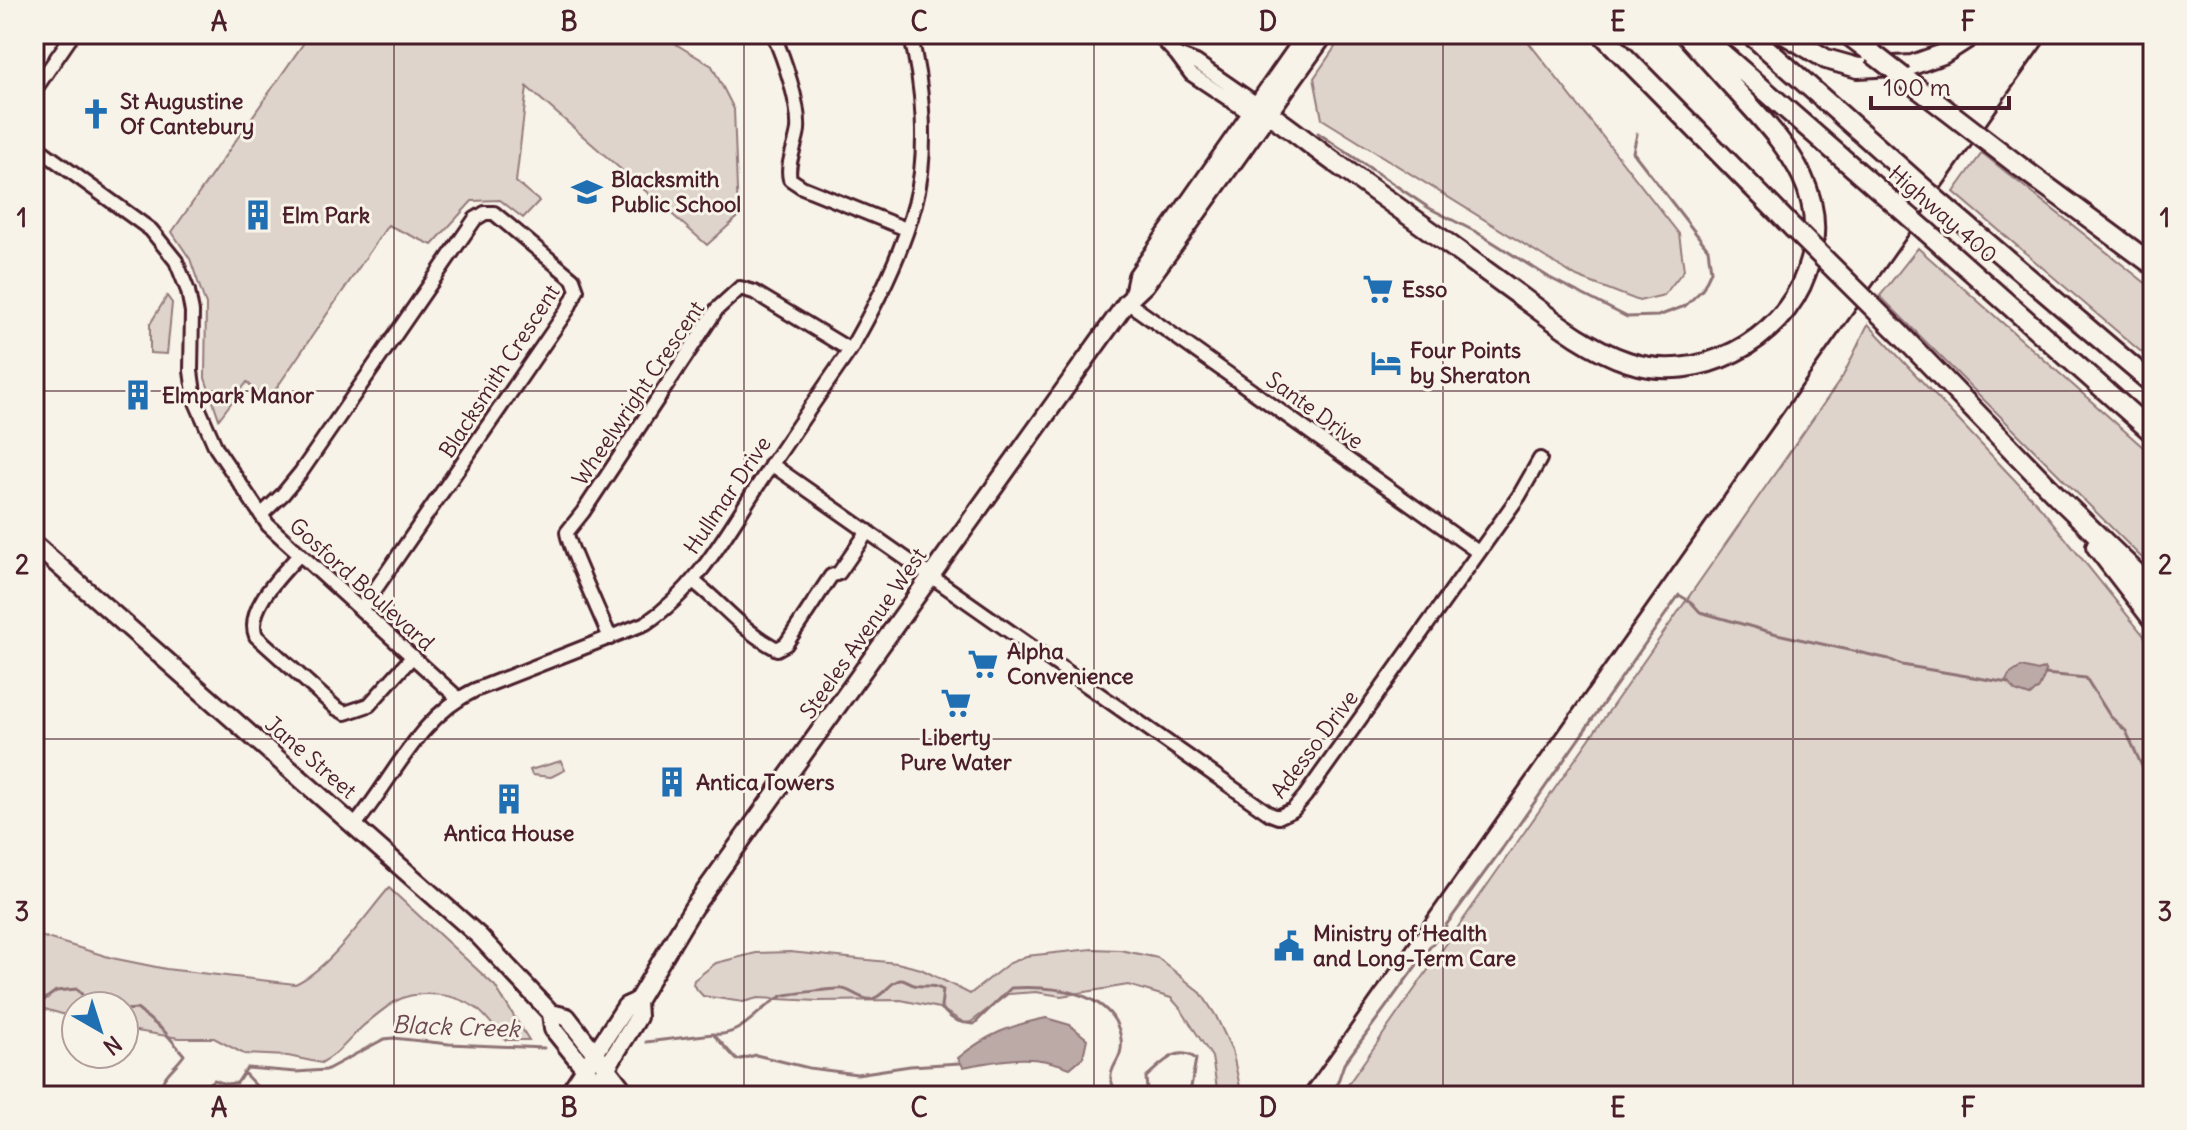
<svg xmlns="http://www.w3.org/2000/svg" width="2187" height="1130" viewBox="0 0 2187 1130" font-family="Delius,sans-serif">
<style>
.green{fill:#ded4cc;stroke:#947a7c;stroke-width:2}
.water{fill:#bcaaa7;stroke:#8e7275;stroke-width:2}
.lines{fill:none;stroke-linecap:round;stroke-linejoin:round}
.stream{stroke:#8e7275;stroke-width:3}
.minor-casing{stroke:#4a1f2b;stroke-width:18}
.major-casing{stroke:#4a1f2b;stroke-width:22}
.highway-casing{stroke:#4a1f2b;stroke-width:24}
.minor{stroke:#f7f3e8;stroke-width:12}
.major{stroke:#f7f3e8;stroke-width:16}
.highway{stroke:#f7f3e8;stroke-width:18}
.rail{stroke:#4a1f2b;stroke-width:3}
.highway-bridge-casing{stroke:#4a1f2b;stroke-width:24;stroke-linecap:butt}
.highway-bridge{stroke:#f7f3e8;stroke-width:18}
.grid{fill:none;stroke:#4a1f2b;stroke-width:2;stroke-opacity:0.55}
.labels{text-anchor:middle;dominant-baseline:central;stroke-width:6;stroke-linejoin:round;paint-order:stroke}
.poi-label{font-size:22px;font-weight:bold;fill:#4a1f2b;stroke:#f7f3e8;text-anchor:start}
.street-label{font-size:22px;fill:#4a1f2b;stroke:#f7f3e8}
.water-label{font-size:24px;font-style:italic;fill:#6c4950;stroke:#f7f3e8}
.neatline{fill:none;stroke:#4a1f2b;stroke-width:3}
.grid-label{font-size:26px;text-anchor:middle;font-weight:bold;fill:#4a1f2b}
</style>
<rect width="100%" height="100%" fill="#f7f3e8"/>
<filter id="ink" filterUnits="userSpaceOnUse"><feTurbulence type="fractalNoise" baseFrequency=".0125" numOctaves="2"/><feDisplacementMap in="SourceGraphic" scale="16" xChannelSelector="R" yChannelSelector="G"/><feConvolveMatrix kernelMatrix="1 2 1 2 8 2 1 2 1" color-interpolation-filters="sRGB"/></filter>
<g filter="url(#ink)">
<path class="green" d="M310 34H659L712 66 734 109 738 217 707 245 527 87 516 182 539 201 523 218 500 200 472 201 432 245 388 225 267 402 247 382 219 419 205 378 206 305 190 259 172 232Z
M1344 34H1522L1679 234 1684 270 1664 295 1639 301 1577 277 1322 119 1314 78Z
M1982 153 2153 289V362L1954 192Z
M1918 248 2153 456V569L1880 296Z
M167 296 172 303 167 354 150 353V324Z
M1868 324 2041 508 2153 647V1096H1340L1843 376Z
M561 761 565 770 551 777 532 775 530 770Z
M389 888 495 986 529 1040H505C496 1030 487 1016 476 1008 457 994 419 989 398 1000 386 1006 373 1018 363 1026 347 1041 341 1052 321 1063L288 1056 244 1054 214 1038H179L124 1029V1006H76V1018L34 1006V934L112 958 166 969 295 984C329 969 364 917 389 888Z
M1092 949 1120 950 1158 958 1201 993 1216 1016 1232 1050 1242 1096H1223L1217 1088 1212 1057 1180 1008 1171 998 1128 985 1061 996 1036 992 1008 994 971 1022 965 1023 939 1008 901 1000 818 1001 758 998 743 1002 703 996 693 985 694 980 716 963 756 953 790 952 897 963 921 969 970 994 1008 964 1026 956Z"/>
<path class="water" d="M2021 667 2038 671 2044 668 2046 672 2039 688 2030 696 2015 691 2006 681 2009 675Z
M1046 1018 1070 1025 1087 1039 1083 1057 1070 1068C1030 1052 1003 1060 963 1067L958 1058C986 1035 1011 1025 1046 1018Z
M299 1089 310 1096H259L265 1091Z"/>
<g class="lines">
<path class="stream" d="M1318 133 1429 208 1478 233 1550 278 1627 317 1658 316 1685 306 1702 290 1711 271 1708 249 1633 152 1637 134
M2045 674 2086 678 2110 716 2126 731 2145 773
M34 972V974
M34 1004 36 1006 56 991 77 989 92 1006
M124 1010 137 1009 164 1031 184 1055C173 1071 160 1075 160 1096
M713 1034 737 1060 756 1055 809 1068 857 1074 910 1066 960 1063
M646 1042 713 1034C742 1038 758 1007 782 996 786 994 839 988 843 989 853 991 862 1001 872 999 882 997 888 985 897 981 904 978 907 983 914 985 925 988 932 983 943 990L941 1007C951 1020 958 1023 974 1024L1011 988C1048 986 1114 989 1121 1039 1125 1066 1097 1069 1120 1096
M243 1072 262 1092
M202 1096 200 1089 214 1080 225 1084 237 1083 247 1068 296 1072 326 1070 384 1039 393 1038 449 1044 544 1048
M1151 1096 1147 1090 1146 1077C1161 1065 1176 1044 1196 1059L1191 1087 1199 1096
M1333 1096 1344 1064 1502 849 1679 595 1691 602 1700 612 1777 634 1889 659 1902 665 2008 683"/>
<g class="minor-casing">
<path id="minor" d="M773 34C784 58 800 105 798 130 796 146 786 164 790 179L802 187 906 229
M1157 34 1176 54 1191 74 1251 114H1257
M1178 55 1196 62 1264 109
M34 91 73 34
M34 145 151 230 176 261 188 291 192 312 191 371 195 400 216 448 268 525 459 699
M1127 302 1478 552
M771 464 1270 814 1278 817 1293 810 1305 796 1519 496 1540 459
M261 515 283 494 301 472 475 219 485 213H494L573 279 577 290 568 309 361 610
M299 555C282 574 245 609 256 636L336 708 345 713 369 705 413 656
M693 581C723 604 742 631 777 649L786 644 831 576 839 573 868 531
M610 638C604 622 566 541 567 532L583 512 717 309 740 288 754 292 850 350
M355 825C394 778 418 717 475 690L646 623C699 588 729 528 764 476 792 434 821 392 850 350 875 307 902 253 915 204 929 153 923 84 910 34"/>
</g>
<g class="major-casing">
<path id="major" d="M1133 295 1137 276 1307 34
M34 544 479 936 551 1013 567 1017 628 1096
M551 1013 553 1029 607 1096
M567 1096 626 1006 637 1001 693 908 1127 302 1145 285 1180 237 1325 34
M589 1096 634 1024 638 1017 637 1001"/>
</g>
<g class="highway-casing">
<path id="highway" d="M1602 34 1793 228
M1700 34 1911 218
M1750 34 1929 193
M1784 34 1826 59 1858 68 1912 65 1943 54 1974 34
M1847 34 1872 53
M1903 77 1945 109
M1269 114C1292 129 1314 148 1337 164 1393 204 1449 244 1505 285 1543 312 1583 347 1628 362 1698 385 1782 342 1806 273 1833 198 1790 149 1742 97 1723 76 1704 55 1685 34
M2019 166 2153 265
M1945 207 2153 384
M1927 232 2153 433
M1900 334 2060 499 2153 589
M2096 546 2153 620"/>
</g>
<use href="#minor" class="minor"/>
<use href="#major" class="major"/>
<use href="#highway" class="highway"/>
<path class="rail" d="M1301 1096 2050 34"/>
<g class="highway-bridge-casing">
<path id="highway-bridge" d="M1872 53 1903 77
M1945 109 2019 166
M1929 193 1945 207
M1911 218 1927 232
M1793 228 1900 334"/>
</g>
<use href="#highway-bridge" class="highway-bridge"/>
</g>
</g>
<path class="grid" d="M394 34V1096M744 34V1096M1094 34V1096M1443 34V1096M1793 34V1096M34 391H2153M34 739H2153"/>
<defs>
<g id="church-bare" transform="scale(2.4)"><path d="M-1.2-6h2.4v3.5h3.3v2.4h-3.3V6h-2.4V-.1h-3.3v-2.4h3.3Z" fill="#1f6fb2" stroke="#f7f3e8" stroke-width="2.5" paint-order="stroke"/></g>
<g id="school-bare" transform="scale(2.4)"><path d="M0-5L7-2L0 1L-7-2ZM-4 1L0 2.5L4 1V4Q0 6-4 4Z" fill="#1f6fb2" stroke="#f7f3e8" stroke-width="2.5" paint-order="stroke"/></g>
<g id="building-bare" transform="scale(2.4)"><path d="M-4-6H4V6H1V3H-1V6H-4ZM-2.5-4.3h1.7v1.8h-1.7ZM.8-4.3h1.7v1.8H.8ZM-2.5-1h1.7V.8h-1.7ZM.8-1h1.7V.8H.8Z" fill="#1f6fb2" stroke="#f7f3e8" stroke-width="2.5" paint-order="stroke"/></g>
<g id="supermarket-bare" transform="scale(2.4)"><path d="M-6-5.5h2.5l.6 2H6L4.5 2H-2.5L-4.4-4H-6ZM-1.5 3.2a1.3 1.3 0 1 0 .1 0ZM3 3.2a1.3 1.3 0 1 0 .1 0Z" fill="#1f6fb2" stroke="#f7f3e8" stroke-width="2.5" paint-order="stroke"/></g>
<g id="hotel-bare" transform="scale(2.4)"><path d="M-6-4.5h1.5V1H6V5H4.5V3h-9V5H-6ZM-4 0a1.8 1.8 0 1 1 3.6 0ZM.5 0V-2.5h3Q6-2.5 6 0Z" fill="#1f6fb2" stroke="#f7f3e8" stroke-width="2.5" paint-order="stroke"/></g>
<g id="civic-bare" transform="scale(2.4)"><path d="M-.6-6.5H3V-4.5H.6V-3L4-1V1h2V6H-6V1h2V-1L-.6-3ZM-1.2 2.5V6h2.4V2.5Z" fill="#1f6fb2" stroke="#f7f3e8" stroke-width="2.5" paint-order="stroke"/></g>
</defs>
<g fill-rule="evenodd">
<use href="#church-bare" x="96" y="114"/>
<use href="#school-bare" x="587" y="192"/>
<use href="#building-bare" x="258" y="215"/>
<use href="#supermarket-bare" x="1378" y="289"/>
<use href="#hotel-bare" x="1386" y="363"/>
<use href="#building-bare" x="138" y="395"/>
<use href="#supermarket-bare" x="983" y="664"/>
<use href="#supermarket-bare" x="956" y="703"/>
<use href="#building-bare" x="672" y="782"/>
<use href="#building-bare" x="509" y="799"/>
<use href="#civic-bare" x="1289" y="946"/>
</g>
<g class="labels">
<g class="poi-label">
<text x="120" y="101">St Augustine<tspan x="120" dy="25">Of Cantebury</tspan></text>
<text x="611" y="179">Blacksmith<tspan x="611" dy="25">Public School</tspan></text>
<text x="282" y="215">Elm Park</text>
<text x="1402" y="289">Esso</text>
<text x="1410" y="350">Four Points<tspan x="1410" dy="25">by Sheraton</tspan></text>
<text x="162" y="395">Elmpark Manor</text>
<text x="1007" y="651">Alpha<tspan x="1007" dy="25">Convenience</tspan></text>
<text x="956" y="737" text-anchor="middle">Liberty<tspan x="956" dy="25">Pure Water</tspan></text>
<text x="696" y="782">Antica Towers</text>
<text x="509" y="833" text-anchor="middle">Antica House</text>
<text x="1313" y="933">Ministry of Health<tspan x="1313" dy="25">and Long-Term Care</tspan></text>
</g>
<g class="street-label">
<text transform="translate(1943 214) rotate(41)">Highway 400</text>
<text transform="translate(499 371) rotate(-57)">Blacksmith Crescent</text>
<text transform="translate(638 393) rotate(-56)">Wheelwright Crescent</text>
<text transform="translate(1315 410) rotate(36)">Sante Drive</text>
<text transform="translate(727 495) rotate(-56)">Hullmar Drive</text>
<text transform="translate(362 584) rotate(42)">Gosford Boulevard</text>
<text transform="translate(863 633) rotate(-55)">Steeles Avenue West</text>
<text transform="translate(1314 744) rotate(-53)">Adesso Drive</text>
<text transform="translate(311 757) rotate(41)">Jane Street</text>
</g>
<g class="water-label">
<text transform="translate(456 1026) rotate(2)">Black Creek</text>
</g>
</g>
<rect width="2187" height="1130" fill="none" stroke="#f7f3e8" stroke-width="88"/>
<g transform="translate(100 1030) rotate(141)"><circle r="38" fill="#f7f3e8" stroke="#b29e9c" stroke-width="2"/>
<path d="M0-6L14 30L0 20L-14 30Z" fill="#1f6fb2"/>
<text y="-12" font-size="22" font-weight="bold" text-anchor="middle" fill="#4a1f2b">N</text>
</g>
<path d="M1871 96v12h138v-12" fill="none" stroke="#4a1f2b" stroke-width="4"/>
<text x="1883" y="96" font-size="24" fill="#4a1f2b" stroke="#f7f3e8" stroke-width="6" paint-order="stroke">100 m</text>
<rect x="44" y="44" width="2099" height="1042" class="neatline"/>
<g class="grid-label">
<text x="219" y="31">A</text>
<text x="569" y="31">B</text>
<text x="919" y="31">C</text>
<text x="1268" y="31">D</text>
<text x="1618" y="31">E</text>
<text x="1968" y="31">F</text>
<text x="22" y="227">1</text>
<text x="2165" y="227">1</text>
<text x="22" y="574">2</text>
<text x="2165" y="574">2</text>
<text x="22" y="921">3</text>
<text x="2165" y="921">3</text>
<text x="219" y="1117">A</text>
<text x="569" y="1117">B</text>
<text x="919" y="1117">C</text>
<text x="1268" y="1117">D</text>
<text x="1618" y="1117">E</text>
<text x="1968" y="1117">F</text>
</g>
</svg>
